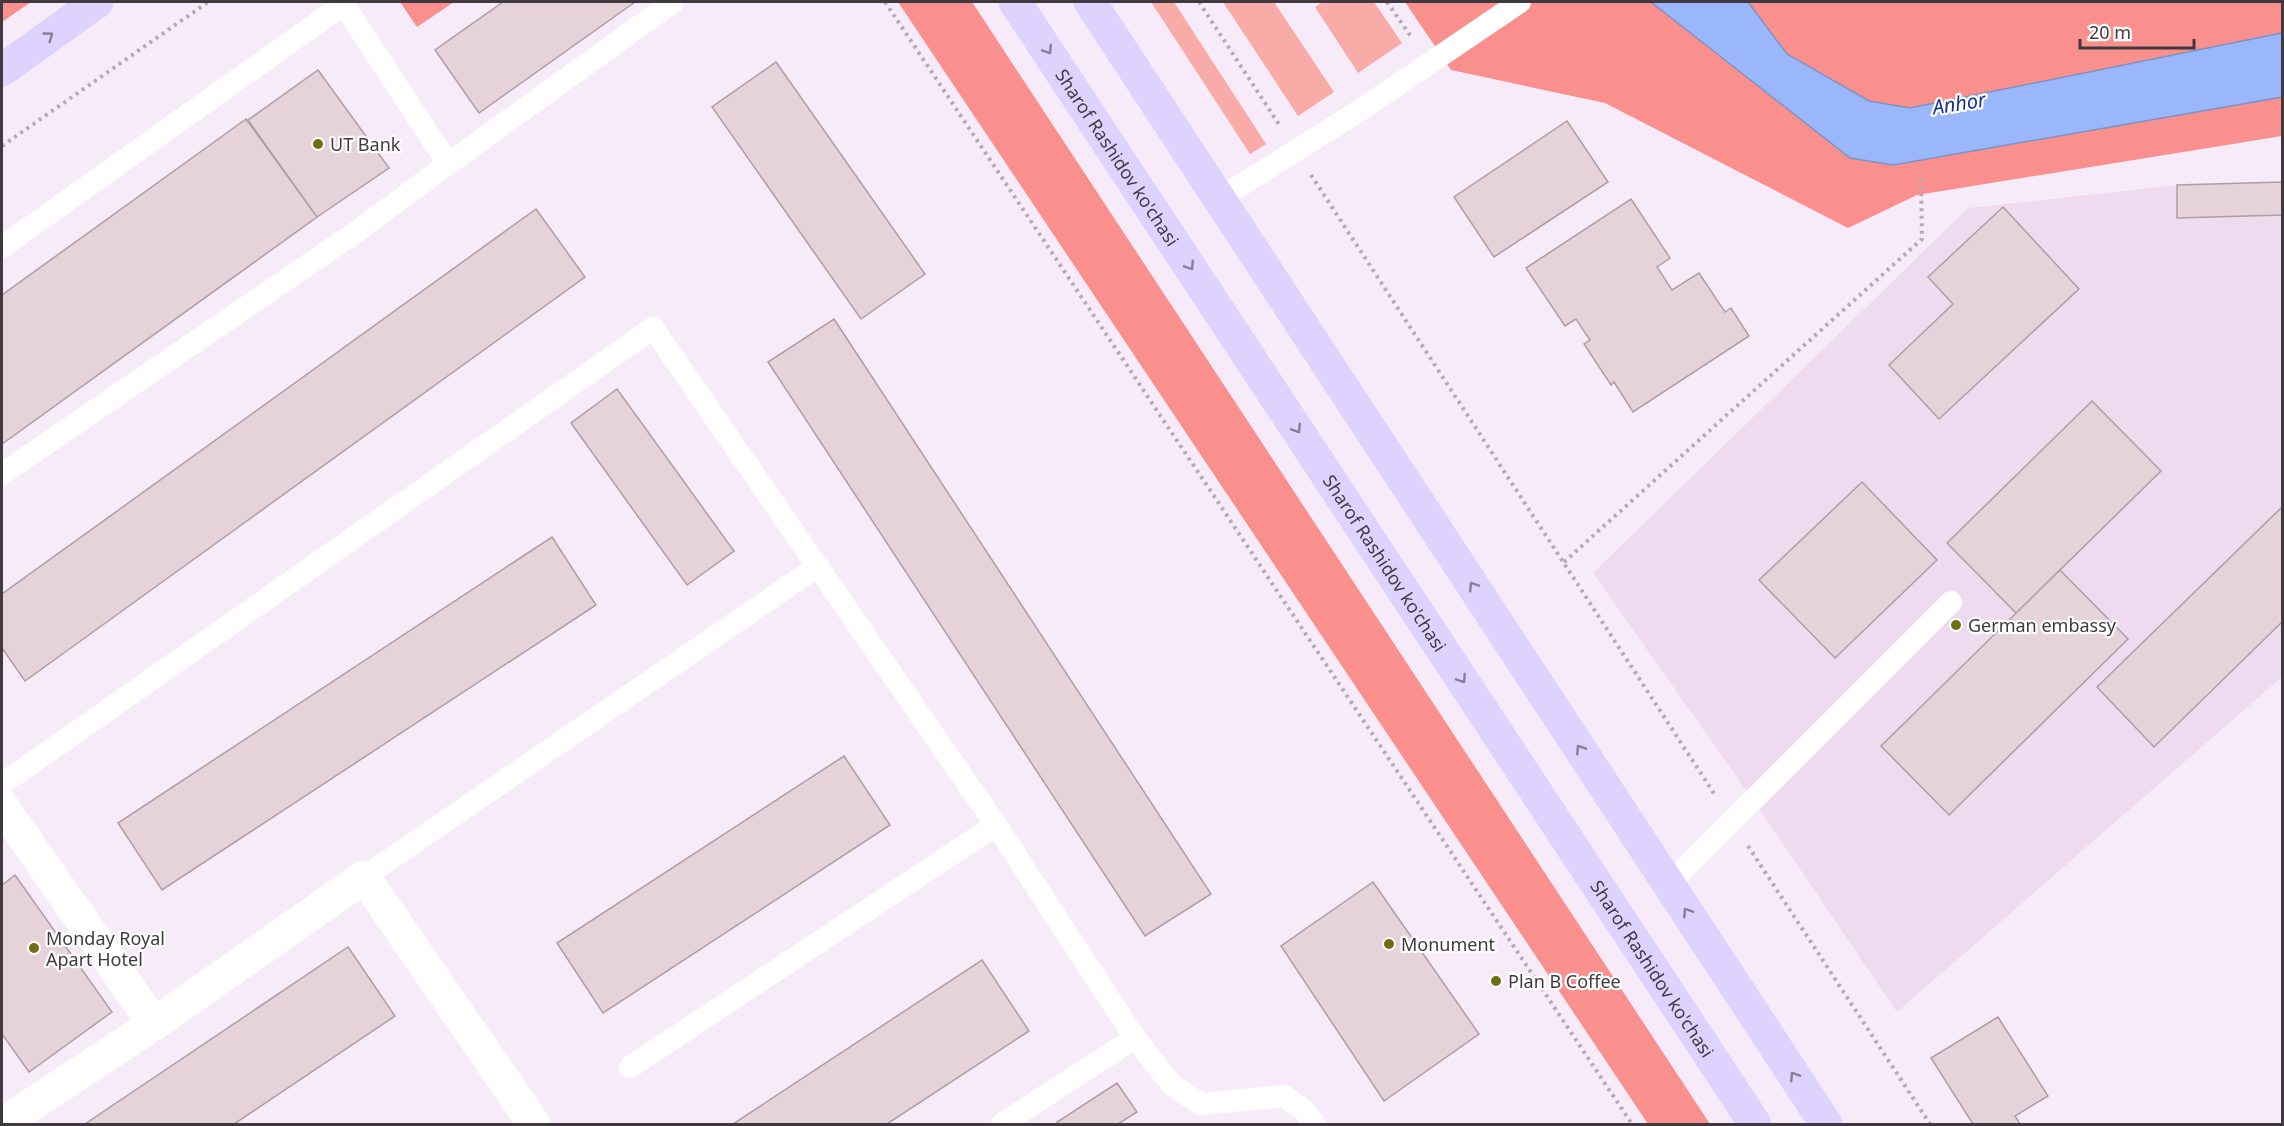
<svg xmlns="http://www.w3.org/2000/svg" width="2284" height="1126" viewBox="0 0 2284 1126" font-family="'Noto Sans',sans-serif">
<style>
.built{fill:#eedbef}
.green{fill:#f9aba8}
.forest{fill:#fa908d}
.water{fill:#9ab7fc;stroke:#7f92c4;stroke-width:1.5}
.building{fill:#e6d2d9;stroke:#b09da4;stroke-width:1.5}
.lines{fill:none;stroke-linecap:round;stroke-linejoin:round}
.path{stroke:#b4aab5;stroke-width:4;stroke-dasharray:3 4.5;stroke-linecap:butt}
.service{stroke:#fff;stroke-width:22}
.minor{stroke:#fff;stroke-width:33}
.primary{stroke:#ded3fe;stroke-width:33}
.oneway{stroke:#877f96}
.poi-dot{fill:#706f10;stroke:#fff;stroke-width:2}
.labels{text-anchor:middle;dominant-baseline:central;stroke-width:4.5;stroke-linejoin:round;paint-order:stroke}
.poi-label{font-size:18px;fill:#403a40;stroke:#fff;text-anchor:start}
.street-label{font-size:18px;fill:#403a40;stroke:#fff}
.water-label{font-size:20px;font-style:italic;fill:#173190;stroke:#fff}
</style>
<rect width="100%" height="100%" fill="#f8ebf9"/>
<path class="built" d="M2282 182V677L1897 1012 1753 800 1593 573 1968 208 2177 185Z"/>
<path class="green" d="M1151 2H1174L1266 144 1250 154Z
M1223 2H1274L1334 92 1298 116Z
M1323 2H1374L1402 43 1358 73 1315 7Z"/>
<path class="forest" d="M2 2H31L2 22Z
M400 2H454L417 27Z
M898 2H972L1710 1124H1648Z
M1405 2H1719L1893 165 2282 97V136L1917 195 1848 228 1605 103 1451 70Z
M1748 2H2282V33L1910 108 1869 101 1787 54Z"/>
<path class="water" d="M1651 2H1748L1787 54 1869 101 1910 108 2282 33V97L1893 165 1850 158Z"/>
<path class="building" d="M503 2H635L479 113 435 50Z
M776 62 925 274 861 319 712 107Z
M318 70 389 168 317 217 248 120Z
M246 119 317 217 2 444V295Z
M1567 121 1608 182 1494 257 1454 197Z
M2282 182V215L2177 218V185Z
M1631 199 1670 258 1657 267 1672 290 1699 273 1725 312 1731 308 1749 336 1633 412 1614 382 1611 385 1584 344 1590 340 1576 319 1565 326 1526 268Z
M2003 207 2079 289 1939 419 1889 365 1953 304 1928 277Z
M536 209 585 277 25 681 2 648V594Z
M834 319 1211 894 1145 936 768 362Z
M617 389 734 551 687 585 571 423Z
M2092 401 2161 471 2016 613 1947 543Z
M1862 482 1937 560 1835 658 1759 580Z
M2282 507V622L2154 747 2097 687Z
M552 537 596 605 162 890 118 823Z
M2060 570 2128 639 1949 815 1881 746Z
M844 756 890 825 603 1013 557 943Z
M15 875 112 1012 29 1072 2 1034V885Z
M1373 882 1479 1034 1384 1101 1281 946Z
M348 947 395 1016 234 1124H85Z
M982 960 1029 1031 887 1124H733Z
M1998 1017 2048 1096 2015 1116 2020 1124H1973L1931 1058Z
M1117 1083 1137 1112 1118 1124H1059L1057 1122Z"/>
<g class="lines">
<path class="path" d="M885 2 1632 1124
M1199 2 1280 126
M1387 2 1412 38
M2 146 208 2
M1311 175 1715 795
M1564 562 1922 239 1921 178
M1748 846 1930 1124"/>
<path class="service" d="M448 164 673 2
M1219 199 1362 109 1520 2
M2 247 344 4
M2 474 359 230 448 164 342 2
M2 784 653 328 996 825 1135 1038
M364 877 818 566
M1669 884 1951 602
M630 1067 996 825
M1002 1124 1135 1038 1172 1085 1201 1104 1284 1096 1304 1110 1315 1124"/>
<path class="minor" d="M2 806 154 1024
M2 1124 154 1024 364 877 534 1124"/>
<g class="primary">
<path id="s1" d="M1015 2 1755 1124"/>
<path d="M1090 2 1826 1124"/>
<path d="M2 70 97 2"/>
</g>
</g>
<defs><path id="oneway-chevron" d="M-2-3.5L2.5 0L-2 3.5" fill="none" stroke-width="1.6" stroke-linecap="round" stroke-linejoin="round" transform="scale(1.5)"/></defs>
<g class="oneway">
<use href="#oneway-chevron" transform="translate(49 36) rotate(-36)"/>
<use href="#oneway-chevron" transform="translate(1048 50) rotate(57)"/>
<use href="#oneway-chevron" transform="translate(1190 266) rotate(57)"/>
<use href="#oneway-chevron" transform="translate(1297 429) rotate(57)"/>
<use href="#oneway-chevron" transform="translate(1473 586) rotate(-123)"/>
<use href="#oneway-chevron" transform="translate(1462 679) rotate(57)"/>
<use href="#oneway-chevron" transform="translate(1580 749) rotate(-123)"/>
<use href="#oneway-chevron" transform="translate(1687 912) rotate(-123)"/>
<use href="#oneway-chevron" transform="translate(1794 1076) rotate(-123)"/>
</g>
<g class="poi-dot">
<circle cx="318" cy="144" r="6"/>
<circle cx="1956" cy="625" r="6"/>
<circle cx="1389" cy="944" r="6"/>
<circle cx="34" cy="948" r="6"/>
<circle cx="1496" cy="981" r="6"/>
</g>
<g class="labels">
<g class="poi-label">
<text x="330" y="144">UT Bank</text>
<text x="1968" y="625">German embassy</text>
<text x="46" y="938">Monday Royal<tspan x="46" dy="21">Apart Hotel</tspan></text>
<text x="1401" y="944">Monument</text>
<text x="1508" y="981">Plan B Coffee</text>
</g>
<g class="street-label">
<text stroke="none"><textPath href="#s1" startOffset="186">Sharof Rashidov ko'chasi</textPath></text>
<text stroke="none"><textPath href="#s1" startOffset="672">Sharof Rashidov ko'chasi</textPath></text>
<text stroke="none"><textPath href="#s1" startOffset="1158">Sharof Rashidov ko'chasi</textPath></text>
</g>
<g class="water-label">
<text transform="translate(1959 103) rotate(-9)">Anhor</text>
</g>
</g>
<rect width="2284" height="1126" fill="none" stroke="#403a40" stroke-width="6"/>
<path d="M2080 39v9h114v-9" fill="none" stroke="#403a40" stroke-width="3"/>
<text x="2089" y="39" font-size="18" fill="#403a40" stroke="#ffffff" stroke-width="4.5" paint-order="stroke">20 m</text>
</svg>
